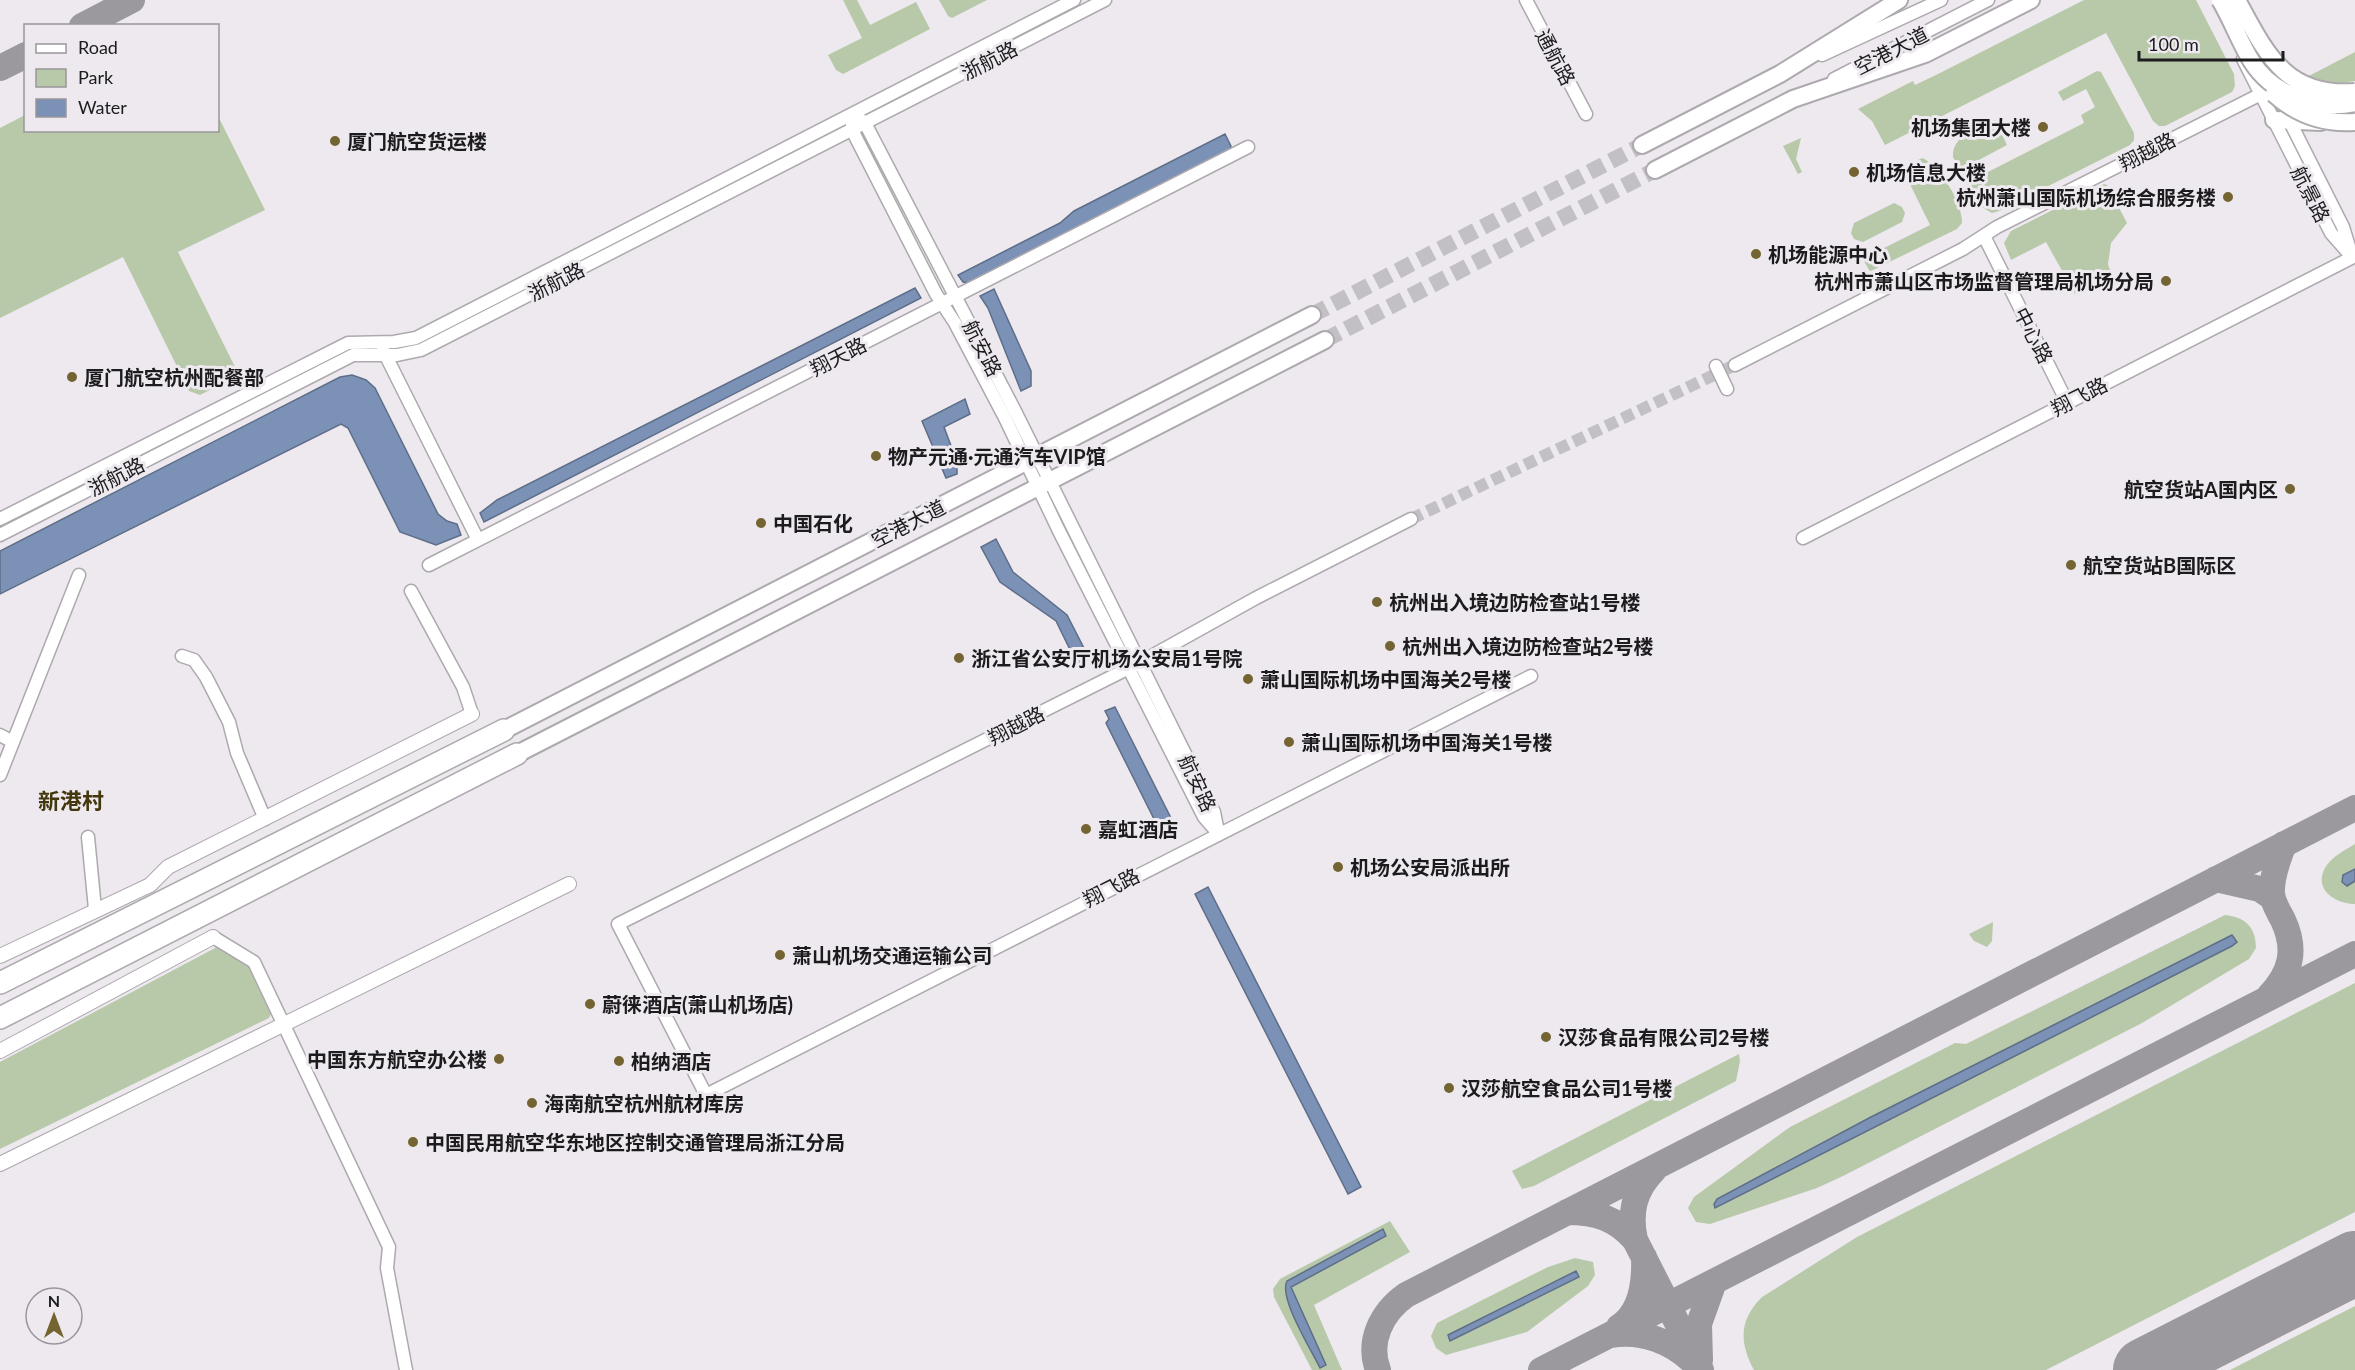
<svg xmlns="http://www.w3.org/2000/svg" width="2355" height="1370" viewBox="0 0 2355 1370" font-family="Lato,'Noto Sans SC',sans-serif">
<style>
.green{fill:#b8c9aa}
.water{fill:#7b91b6;stroke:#5e6e88;stroke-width:1.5}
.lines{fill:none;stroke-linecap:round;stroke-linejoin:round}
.taxiway{stroke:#9c999e;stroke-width:26}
.runway{stroke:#9c999e;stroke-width:64}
.minor-tunnel{stroke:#c3c0c5;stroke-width:12;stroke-dasharray:12 6;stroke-linecap:butt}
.secondary-tunnel{stroke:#c3c0c5;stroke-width:16;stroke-dasharray:16 8;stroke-linecap:butt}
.minor-casing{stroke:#ada9ae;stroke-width:15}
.tertiary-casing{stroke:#ada9ae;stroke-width:16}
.secondary-casing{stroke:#ada9ae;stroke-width:20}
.motorway-casing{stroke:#ada9ae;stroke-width:24}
.minor{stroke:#fff;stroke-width:12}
.tertiary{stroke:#fff;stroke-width:14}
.secondary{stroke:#fff;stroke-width:16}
.motorway{stroke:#fff;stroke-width:21}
.secondary-bridge-casing{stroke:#ada9ae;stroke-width:20;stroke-linecap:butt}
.secondary-bridge{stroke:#fff;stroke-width:16}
.poi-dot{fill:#736431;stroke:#ede9ef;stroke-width:2}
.labels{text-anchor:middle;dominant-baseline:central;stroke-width:6;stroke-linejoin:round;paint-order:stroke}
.street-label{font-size:20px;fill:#1c1b1d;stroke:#ede9ef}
.poi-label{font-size:20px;font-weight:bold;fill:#1c1b1d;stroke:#ede9ef;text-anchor:start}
.quarter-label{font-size:22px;font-weight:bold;fill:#43370d;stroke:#ede9ef}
</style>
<rect width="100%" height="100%" fill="#ede9ef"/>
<path class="green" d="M843 0H857L870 25 916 2 930 29 843 74 836 70 828 55 862 38Z
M939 0H987L952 18 948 16Z
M2084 0H2196L2234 74 2235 86 2232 92 2165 126H2159L2153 121 2106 33 1885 145 1872 121 1858 109 1907 84 1913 81 1915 85 1938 74Z
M2355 52V81L2333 84 2305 78Z
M2097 71 2101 72 2134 133V140L2130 145 1999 211 1992 213 1978 205 1953 157C1952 135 1977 129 1995 120L2007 145 1977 161 1984 174 2084 123 2081 115 2095 107 2086 89 2063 101 2058 92Z
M25 115 26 130H218V116L265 210 178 252 239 375 200 395 189 391 123 257 0 318V128Z
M1801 138 1796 159 1802 172 1798 174 1783 146Z
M1922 158C1940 164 1963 205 1962 223L1957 229 1871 271 1869 270 1864 261 1866 257 1930 225 1902 168Z
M2104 184 2107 185 2127 223 2111 243 2108 264 2112 276 2075 294 2046 242 2011 260 2004 243 2011 231Z
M1894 203 1902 207 1905 213 1902 222 1863 242 1854 239 1851 233 1854 223Z
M2355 844V904C2336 904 2313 890 2325 868 2332 856 2344 851 2355 844Z
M2225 915C2245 917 2256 927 2256 948L2249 959 2142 1023 1843 1176 1817 1188 1710 1224 1696 1222 1688 1208 1694 1197 1790 1127 1955 1043 1966 1044Z
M1993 922 1992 941 1987 947 1974 941 1969 934Z
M217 947C255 960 256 975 273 1009L269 1018 0 1149V1062Z
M2355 983V1212L2046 1370H1754C1739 1342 1739 1320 1762 1297L1857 1237Z
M1739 1054 1740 1061 1736 1081 1534 1186 1522 1189 1512 1171Z
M1390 1221 1410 1252 1314 1305 1342 1370H1312L1274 1297 1273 1289 1280 1279Z
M1575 1258 1593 1262 1595 1275 1588 1286 1527 1332 1446 1355 1436 1348 1431 1336 1437 1323 1548 1267Z
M2355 1306V1370H2230Z"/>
<path class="water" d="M1225 134 1231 146 1230 149 971 283 963 282 958 275 1060 223 1074 211Z
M915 288 921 298 484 522 480 513 497 500Z
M994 289 1031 371V386L1021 391 988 308 980 296Z
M352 375 366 380 375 388 438 514 447 521 457 524 461 535 436 545 400 532 348 428 341 424 0 594V551L340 377Z
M965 399 970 414 944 427 957 462V474L946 478 922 421Z
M996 539 1013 572 1067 615 1089 658 1077 664 1056 621 1000 582 981 547Z
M1115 707 1176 828 1162 835 1106 723 1109 719 1105 711Z
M2355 869V881L2347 886 2342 882 2343 875Z
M1208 887 1361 1187 1348 1194 1195 894Z
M2232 935 2237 942 2232 946 1715 1208 1714 1204 1717 1199 1871 1117Z
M1383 1229 1386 1236 1291 1287 1326 1365 1320 1368C1312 1351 1278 1297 1287 1281Z
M1576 1271 1579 1277 1450 1341 1448 1335Z"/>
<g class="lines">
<path class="taxiway" d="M82 26 132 0
M0 68 26 55
M2216 879 2260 889 2273 898
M2269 996C2291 973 2297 950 2283 920 2279 912 2273 903 2272 894 2271 878 2278 859 2284 844
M1654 1170C1634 1190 1629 1213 1635 1240L1701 1370
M1567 1212C1596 1212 1616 1218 1635 1240
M1619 1327C1642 1312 1645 1282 1644 1257
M1611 1335C1643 1330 1673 1342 1695 1364
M1700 1360 1699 1324 1714 1282
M1378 1370C1367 1341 1382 1312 1406 1295L2355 808
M1541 1370 2355 954"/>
<path class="runway" d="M2145 1370 2355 1263"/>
<path class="minor-tunnel" d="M1411 519 1735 365"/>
<path class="secondary-tunnel" d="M1312 315 1642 145
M1325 340 1655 170"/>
<g class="minor-casing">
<path id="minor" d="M1526 0 1586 114
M1822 55 1941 0
M2243 59 2331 233 2352 257
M1834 79 1988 0
M2286 114 2343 227 2351 253
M860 119 865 123 1016 413 1214 812 1218 832
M852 124V130L936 294 955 323 1005 418 1059 531 1204 817 1218 833
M1984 236 2067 402
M383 350 478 540
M1735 365 1963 249 1997 227 2273 88
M1716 366 1727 389
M0 519 348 343 394 342 416 338 1074 0
M1411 519 1256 598 1139 663 618 924 706 1095 1531 676
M0 535 353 355H397L421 350 1105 0
M1803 538 2355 256
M429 565 1248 147
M411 591 463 687 472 714
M182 656 194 660 206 677 229 722 237 753 265 819
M0 735 13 742
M0 775 79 575
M88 837 95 909
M213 937 254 962 389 1247 387 1268 406 1370"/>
</g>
<g class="tertiary-casing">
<path id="tertiary" d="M0 956 150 885 168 867 472 714
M0 1051 213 937
M0 1164 569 884"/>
</g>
<g class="secondary-casing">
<path id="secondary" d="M2274 120 2321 122
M1642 145 1780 74 1899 0
M1655 170 1793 99 1925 54 2031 0
M504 730 1312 315
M517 754 1325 340"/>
</g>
<g class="motorway-casing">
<path id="motorway" d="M0 983 504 730
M0 1018 517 754"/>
</g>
<use href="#minor" class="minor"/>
<use href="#tertiary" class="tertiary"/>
<use href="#secondary" class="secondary"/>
<use href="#motorway" class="motorway"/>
<g class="secondary-bridge-casing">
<path id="secondary-bridge" d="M2220 0C2232 20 2240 43 2252 62 2273 95 2318 111 2355 103
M2237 0C2266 53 2285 97 2355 92
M2274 94C2297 115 2324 124 2355 122"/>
</g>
<use href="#secondary-bridge" class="secondary-bridge"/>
</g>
<g class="poi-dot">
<circle cx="2043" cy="127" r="6"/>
<circle cx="335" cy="141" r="6"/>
<circle cx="1854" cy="172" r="6"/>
<circle cx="2228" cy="197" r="6"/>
<circle cx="1756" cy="254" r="6"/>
<circle cx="2166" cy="281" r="6"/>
<circle cx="72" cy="377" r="6"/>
<circle cx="876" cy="456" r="6"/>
<circle cx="2290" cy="489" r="6"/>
<circle cx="761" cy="523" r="6"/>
<circle cx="2071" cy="565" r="6"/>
<circle cx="1377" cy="602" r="6"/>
<circle cx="1390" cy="646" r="6"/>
<circle cx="959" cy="658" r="6"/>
<circle cx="1248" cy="679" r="6"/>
<circle cx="1289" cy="742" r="6"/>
<circle cx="1086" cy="829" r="6"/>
<circle cx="1338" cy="867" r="6"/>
<circle cx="780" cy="955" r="6"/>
<circle cx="590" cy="1004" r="6"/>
<circle cx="1546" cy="1037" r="6"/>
<circle cx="499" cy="1059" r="6"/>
<circle cx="619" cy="1061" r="6"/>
<circle cx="1449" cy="1088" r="6"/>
<circle cx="532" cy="1103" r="6"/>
<circle cx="413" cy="1142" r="6"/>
</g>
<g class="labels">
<g class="street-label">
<text transform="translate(1891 50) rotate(-27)">空港大道</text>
<text transform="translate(1556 57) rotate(62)">通航路</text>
<text transform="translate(989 60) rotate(-27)">浙航路</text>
<text transform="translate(2147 151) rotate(-27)">翔越路</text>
<text transform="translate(2311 194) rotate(63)">航景路</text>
<text transform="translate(556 281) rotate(-27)">浙航路</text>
<text transform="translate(2034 335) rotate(63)">中心路</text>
<text transform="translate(983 348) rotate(63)">航安路</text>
<text transform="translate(838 356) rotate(-27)">翔天路</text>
<text transform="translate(2079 396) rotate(-27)">翔飞路</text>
<text transform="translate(116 476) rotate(-27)">浙航路</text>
<text transform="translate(908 523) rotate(-27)">空港大道</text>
<text transform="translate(1016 725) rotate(-27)">翔越路</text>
<text transform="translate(1198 783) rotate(65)">航安路</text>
<text transform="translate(1111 887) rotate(-27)">翔飞路</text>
</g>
<g class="poi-label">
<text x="2031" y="127" text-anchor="end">机场集团大楼</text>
<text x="347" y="141">厦门航空货运楼</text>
<text x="1866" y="172">机场信息大楼</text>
<text x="2216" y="197" text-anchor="end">杭州萧山国际机场综合服务楼</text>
<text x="1768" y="254">机场能源中心</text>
<text x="2154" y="281" text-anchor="end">杭州市萧山区市场监督管理局机场分局</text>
<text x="84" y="377">厦门航空杭州配餐部</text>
<text x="888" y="456">物产元通·元通汽车VIP馆</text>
<text x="2278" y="489" text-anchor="end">航空货站A国内区</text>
<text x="773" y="523">中国石化</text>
<text x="2083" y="565">航空货站B国际区</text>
<text x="1389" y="602">杭州出入境边防检查站1号楼</text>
<text x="1402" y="646">杭州出入境边防检查站2号楼</text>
<text x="971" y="658">浙江省公安厅机场公安局1号院</text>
<text x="1260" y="679">萧山国际机场中国海关2号楼</text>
<text x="1301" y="742">萧山国际机场中国海关1号楼</text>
<text x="1098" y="829">嘉虹酒店</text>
<text x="1350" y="867">机场公安局派出所</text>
<text x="792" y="955">萧山机场交通运输公司</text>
<text x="602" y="1004">蔚徕酒店(萧山机场店)</text>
<text x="1558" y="1037">汉莎食品有限公司2号楼</text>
<text x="487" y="1059" text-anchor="end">中国东方航空办公楼</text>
<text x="631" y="1061">柏纳酒店</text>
<text x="1461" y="1088">汉莎航空食品公司1号楼</text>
<text x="544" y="1103">海南航空杭州航材库房</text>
<text x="425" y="1142">中国民用航空华东地区控制交通管理局浙江分局</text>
</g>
<g class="quarter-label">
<text x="71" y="800">新港村</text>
</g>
</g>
<rect x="24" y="24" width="195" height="108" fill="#ede9ef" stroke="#99979b" stroke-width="1.5"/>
<rect x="36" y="44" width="30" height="9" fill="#ffffff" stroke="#99979b" stroke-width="1.5"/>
<text x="78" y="54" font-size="18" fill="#1c1b1d">Road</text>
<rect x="36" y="69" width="30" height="18" fill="#b8c9aa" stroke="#99979b" stroke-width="1.5"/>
<text x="78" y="84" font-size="18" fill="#1c1b1d">Park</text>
<rect x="36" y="99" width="30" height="18" fill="#7b91b6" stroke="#99979b" stroke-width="1.5"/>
<text x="78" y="114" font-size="18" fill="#1c1b1d">Water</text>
<g transform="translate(54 1316)"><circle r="28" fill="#ede9ef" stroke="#99979b" stroke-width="1.5"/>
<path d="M0-4.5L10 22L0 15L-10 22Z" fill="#736431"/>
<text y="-9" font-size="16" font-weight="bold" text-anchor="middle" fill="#1c1b1d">N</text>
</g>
<path d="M2139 51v9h144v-9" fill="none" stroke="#1c1b1d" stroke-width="3"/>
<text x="2148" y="51" font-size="18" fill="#1c1b1d" stroke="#ede9ef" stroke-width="4.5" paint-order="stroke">100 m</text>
</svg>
